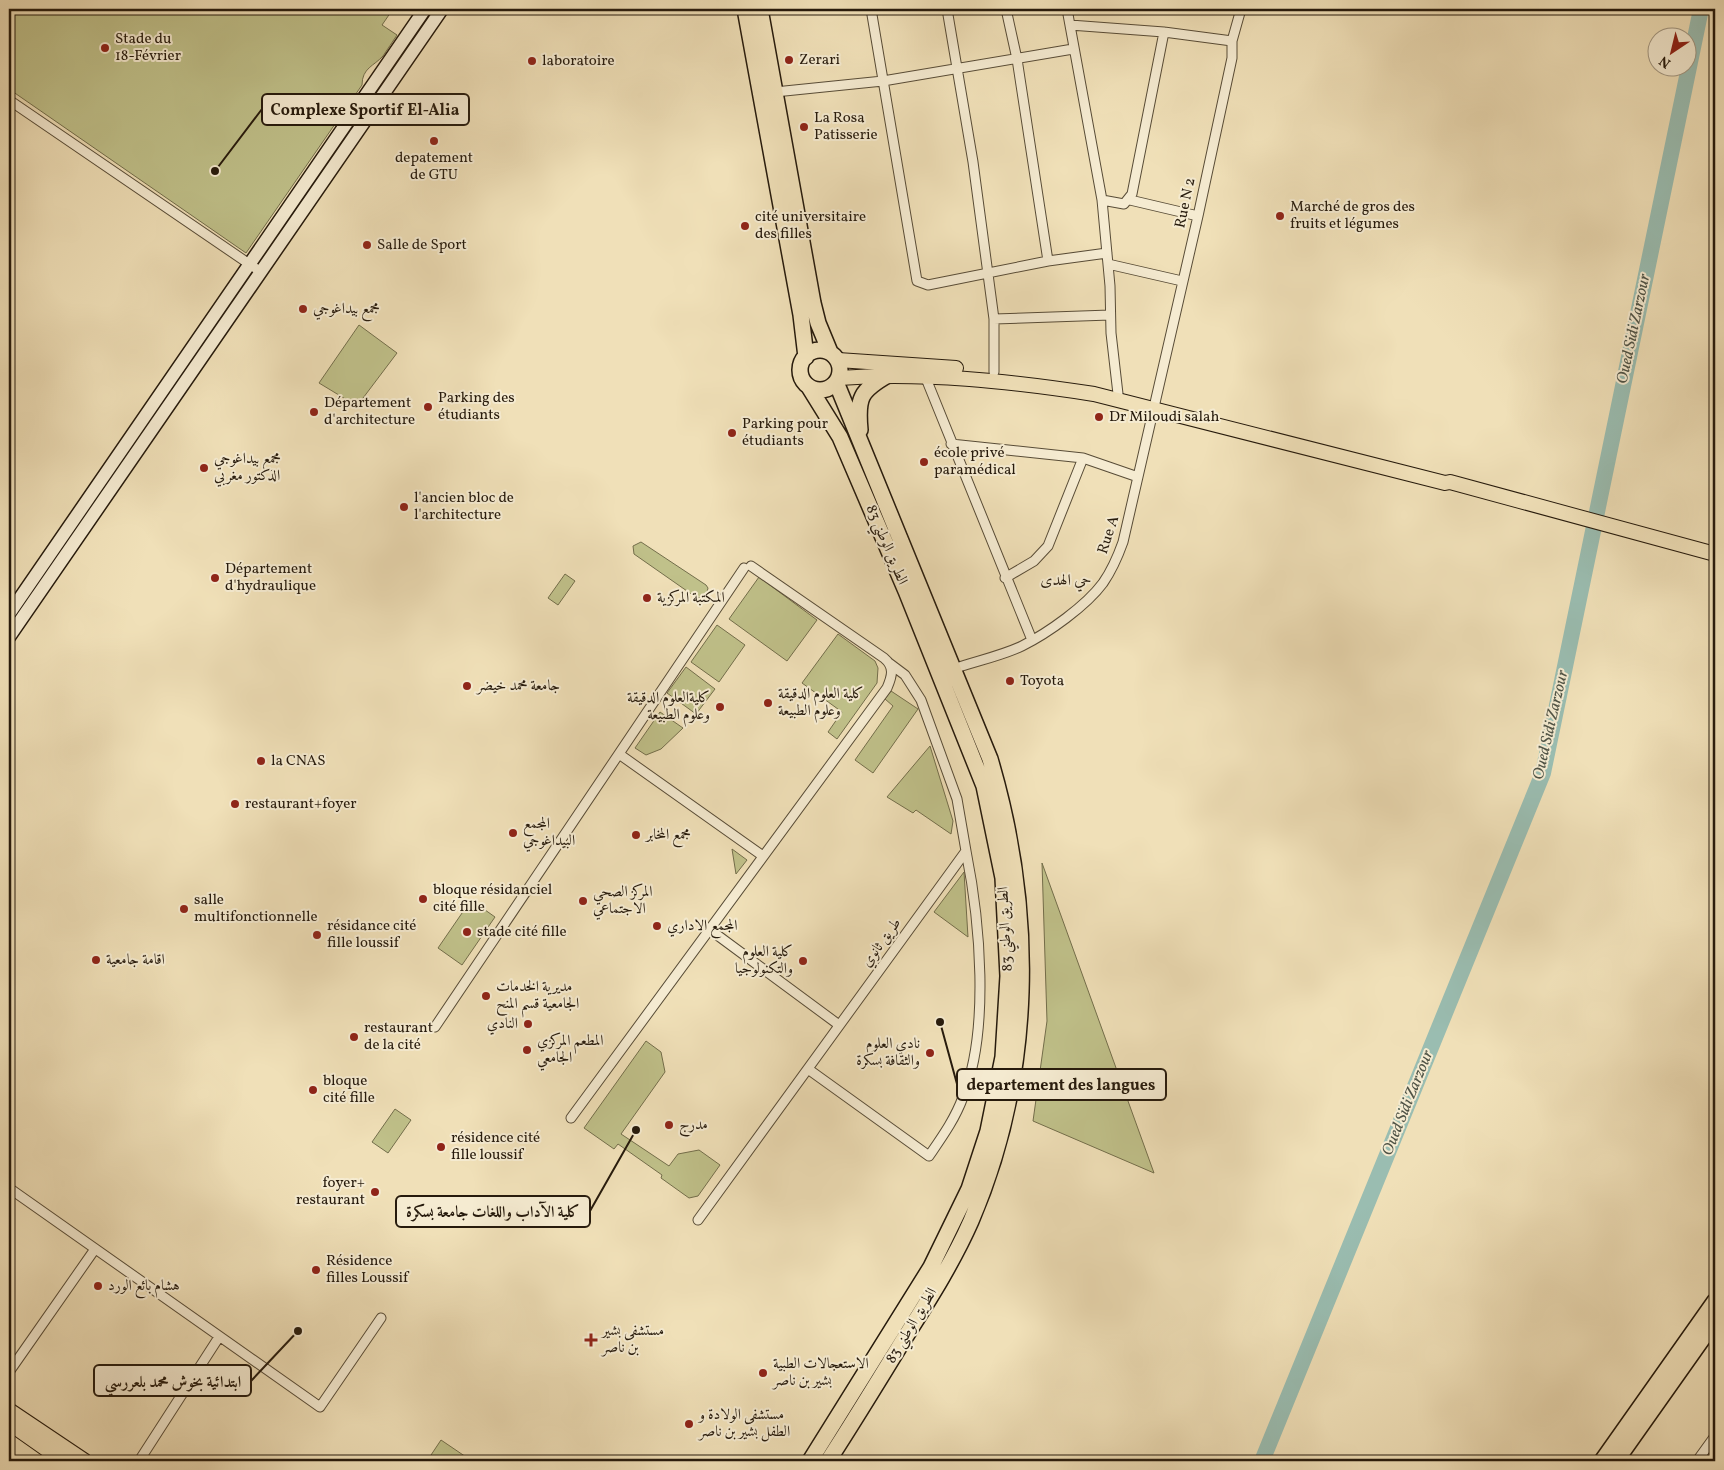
<svg xmlns="http://www.w3.org/2000/svg" width="1724" height="1470" viewBox="0 0 1724 1470" font-family="Vollkorn,Amiri,serif">
<style>
.green{fill:#c0c18a;stroke:#736e4b}
.lines{fill:none;stroke-linecap:round;stroke-linejoin:round}
.river{stroke:#9abdb1;stroke-width:16}
.minor-casing{stroke:#584c37;stroke-width:11}
.secondary-casing{stroke:#261a0c;stroke-width:15}
.primary-casing{stroke:#261a0c;stroke-width:16}
.trunk-casing{stroke:#261a0c;stroke-width:18}
.minor{stroke:#f5ebd1;stroke-width:9}
.secondary{stroke:#f5ebd1;stroke-width:12}
.primary{stroke:#f0e0b8;stroke-width:14}
.trunk{stroke:#f0e0b8;stroke-width:15}
.poi-dot{fill:#8f2418;stroke:#f5ebd1;stroke-width:2}
.labels{text-anchor:middle;dominant-baseline:central;stroke-width:4;stroke-linejoin:round;paint-order:stroke}
.poi-label{font-size:15px;fill:#261a0c;stroke:#f5ebd1;text-anchor:start}
.street-label{font-size:15px;fill:#261a0c;stroke:#f5ebd1}
.water-label{font-size:16px;font-style:italic;fill:#4f5346;stroke:#f5ebd1}
.neighbourhood-label{font-size:16px;fill:#261a0c;stroke:#f5ebd1}
.leader{fill:none;stroke:#261a0c;stroke-width:2}
.callout-dot{fill:#261a0c;stroke:#f5ebd1;stroke-width:2}
.callout{fill:#f5ebd1;stroke:#261a0c;stroke-width:2}
.callout-label{font-size:16px;text-anchor:middle;font-weight:bold;fill:#261a0c}
</style>
<rect width="100%" height="100%" fill="#f0e0b8"/>
<filter id="stains"><feTurbulence type="fractalNoise" baseFrequency=".004" numOctaves="4"/><feColorMatrix values="0 0 0 0 .2 0 0 0 0 .09 0 0 0 0 .02 0 0 0 .5 -.17"/></filter>
<radialGradient id="worn" r=".72"><stop offset=".6" stop-color="#630" stop-opacity="0"/><stop offset="1" stop-color="#630" stop-opacity=".3"/></radialGradient>
<path class="green" d="M9 9H393L382 25 397 35C392 42 388 49 383 56 374 66 362 68 362 85L246 253 9 89Z
M359 325 397 353 357 406 319 383Z
M641 542 706 585 708 588 706 596 697 598 634 554 633 546Z
M565 574 575 581 558 605 548 598Z
M759 577 817 620 787 661 729 619Z
M717 625 745 645 719 682 691 662Z
M838 634 875 661 878 668 877 683 837 739 828 732 842 712 802 683Z
M686 667 715 689 696 714 667 693Z
M891 691 918 709 873 773 855 760 893 706 885 699Z
M660 712 683 728 661 749 646 755 635 748Z
M930 746 953 821 951 834 916 810 913 813 887 797Z
M732 849 747 860 736 874Z
M1042 863 1154 1173 1033 1121 1047 1021Z
M964 872 968 937 934 912Z
M471 900 495 917 462 965 438 948Z
M646 1041 661 1052 665 1072 621 1134 669 1166 678 1154 699 1150 720 1165 698 1196 689 1198 661 1178 662 1175 618 1144 614 1149 584 1128Z
M395 1109 411 1120 388 1153 372 1142Z
M441 1440 472 1461H427Z"/>
<g class="lines">
<path class="river" d="M1262 1461 1543 773 1701 9"/>
<g class="minor-casing">
<path id="minor" d="M871 9 917 281 928 285 1048 261 1107 253
M947 9 973 162 994 319V372
M1006 9 1017 59 1048 261
M1067 9 1102 200 1110 286 1111 333 1118 394
M1070 25 1164 32 1232 41
M775 92 883 81 1073 49
M9 100 261 272
M1102 200 1124 204 1132 194 1164 32
M1130 200 1198 216
M1108 264 1182 281
M994 319 1110 315
M925 376 1032 640
M951 444 1083 458 1138 477
M1005 578 1034 561 1048 546 1083 458
M953 669C976 661 1001 656 1022 646 1048 633 1086 606 1103 583 1112 570 1118 556 1123 542L1198 216 1232 58V41L1241 9
M619 754 763 856
M709 929 839 1025
M435 1027 744 568
M808 1069 929 1156C942 1137 955 1119 963 1097 990 1030 980 921 966 851
M571 1118 887 688C892 676 895 667 884 658L751 566
M9 1188 320 1407 381 1318
M698 1220 966 851 957 799 921 700 905 675 889 663
M9 1372 95 1249
M139 1461 219 1337
M1697 1461 1715 1436"/>
</g>
<g class="secondary-casing">
<path id="secondary" d="M9 614 425 9
M9 637 442 9"/>
</g>
<g class="primary-casing">
<path id="primary" d="M838 360 956 368
M839 378C924 372 1009 381 1094 394L1445 483 1450 482 1715 554
M9 1410 85 1461
M9 1423 63 1461"/>
</g>
<g class="trunk-casing">
<path id="trunk" d="M745 9 801 315 806 357
M760 9 813 303 818 323 830 352
M800 370a20 20 0 1 1 40 0a20 20 0 1 1-40 0Z
M809 387 840 437 906 591 984 786 1003 878 1008 976 1003 1057 988 1131 969 1189 931 1267 810 1461
M860 430C857 398 860 391 888 375
M828 1461C854 1421 879 1380 904 1339 928 1301 953 1262 971 1221 1034 1074 1035 911 990 759L836 382
M1602 1461 1715 1301
M1616 1461 1715 1321"/>
</g>
<use href="#minor" class="minor"/>
<use href="#secondary" class="secondary"/>
<use href="#primary" class="primary"/>
<use href="#trunk" class="trunk"/>
</g>
<g class="poi-dot">
<circle cx="105" cy="48" r="5"/>
<circle cx="789" cy="60" r="5"/>
<circle cx="532" cy="61" r="5"/>
<circle cx="804" cy="127" r="5"/>
<circle cx="434" cy="141" r="5"/>
<circle cx="1280" cy="216" r="5"/>
<circle cx="745" cy="226" r="5"/>
<circle cx="367" cy="245" r="5"/>
<circle cx="303" cy="309" r="5"/>
<circle cx="428" cy="407" r="5"/>
<circle cx="314" cy="412" r="5"/>
<circle cx="1099" cy="417" r="5"/>
<circle cx="732" cy="433" r="5"/>
<circle cx="924" cy="462" r="5"/>
<circle cx="204" cy="468" r="5"/>
<circle cx="404" cy="507" r="5"/>
<circle cx="215" cy="578" r="5"/>
<circle cx="647" cy="598" r="5"/>
<circle cx="1010" cy="681" r="5"/>
<circle cx="467" cy="686" r="5"/>
<circle cx="768" cy="703" r="5"/>
<circle cx="720" cy="707" r="5"/>
<circle cx="261" cy="761" r="5"/>
<circle cx="235" cy="804" r="5"/>
<circle cx="513" cy="833" r="5"/>
<circle cx="636" cy="835" r="5"/>
<circle cx="423" cy="899" r="5"/>
<circle cx="583" cy="901" r="5"/>
<circle cx="184" cy="909" r="5"/>
<circle cx="657" cy="926" r="5"/>
<circle cx="467" cy="932" r="5"/>
<circle cx="317" cy="935" r="5"/>
<circle cx="96" cy="960" r="5"/>
<circle cx="803" cy="961" r="5"/>
<circle cx="486" cy="996" r="5"/>
<circle cx="528" cy="1024" r="5"/>
<circle cx="354" cy="1037" r="5"/>
<circle cx="527" cy="1050" r="5"/>
<circle cx="930" cy="1053" r="5"/>
<circle cx="313" cy="1090" r="5"/>
<circle cx="669" cy="1125" r="5"/>
<circle cx="441" cy="1147" r="5"/>
<circle cx="375" cy="1192" r="5"/>
<circle cx="316" cy="1270" r="5"/>
<circle cx="98" cy="1286" r="5"/>
<path d="M588.5 1332.5h5v5h5v5h-5v5h-5v-5h-5v-5h5z"/>
<circle cx="763" cy="1373" r="5"/>
<circle cx="689" cy="1424" r="5"/>
</g>
<g class="labels">
<g class="poi-label">
<text x="115" y="39">Stade du<tspan x="115" dy="17">18-Février</tspan></text>
<text x="799" y="60">Zerari</text>
<text x="542" y="61">laboratoire</text>
<text x="814" y="118">La Rosa<tspan x="814" dy="17">Patisserie</tspan></text>
<text x="434" y="158" text-anchor="middle">depatement<tspan x="434" dy="17">de GTU</tspan></text>
<text x="1290" y="207">Marché de gros des<tspan x="1290" dy="17">fruits et légumes</tspan></text>
<text x="755" y="217">cité universitaire<tspan x="755" dy="17">des filles</tspan></text>
<text x="377" y="245">Salle de Sport</text>
<text x="313" y="309">مجمع بيداغوجي</text>
<text x="438" y="398">Parking des<tspan x="438" dy="17">étudiants</tspan></text>
<text x="324" y="403">Département<tspan x="324" dy="17">d'architecture</tspan></text>
<text x="1109" y="417">Dr Miloudi salah</text>
<text x="742" y="424">Parking pour<tspan x="742" dy="17">étudiants</tspan></text>
<text x="934" y="453">école privé<tspan x="934" dy="17">paramédical</tspan></text>
<text x="214" y="459">مجمع بيداغوجي<tspan x="214" dy="17">الدكتور مغربي</tspan></text>
<text x="414" y="498">l'ancien bloc de<tspan x="414" dy="17">l'architecture</tspan></text>
<text x="225" y="569">Département<tspan x="225" dy="17">d'hydraulique</tspan></text>
<text x="657" y="598">المكتبة المركزية</text>
<text x="1020" y="681">Toyota</text>
<text x="477" y="686">جامعة محمد خيضر</text>
<text x="778" y="694">كلية العلوم الدقيقة<tspan x="778" dy="17">وعلوم الطبيعة</tspan></text>
<text x="710" y="698" text-anchor="end">كليةالعلوم الدقيقة<tspan x="710" dy="17">وعلوم الطبيعة</tspan></text>
<text x="271" y="761">la CNAS</text>
<text x="245" y="804">restaurant+foyer</text>
<text x="523" y="824">المجمع<tspan x="523" dy="17">البيداغوجي</tspan></text>
<text x="646" y="835">مجمع المخابر</text>
<text x="433" y="890">bloque résidanciel<tspan x="433" dy="17">cité fille</tspan></text>
<text x="593" y="892">المركز الصحي<tspan x="593" dy="17">الاجتماعي</tspan></text>
<text x="194" y="900">salle<tspan x="194" dy="17">multifonctionnelle</tspan></text>
<text x="327" y="926">résidance cité<tspan x="327" dy="17">fille loussif</tspan></text>
<text x="667" y="926">المجمع الاداري</text>
<text x="477" y="932">stade cité fille</text>
<text x="793" y="952" text-anchor="end">كلية العلوم<tspan x="793" dy="17">والتكنولوجيا</tspan></text>
<text x="106" y="960">اقامة جامعية</text>
<text x="496" y="987">مديرية الخدمات<tspan x="496" dy="17">الجامعية قسم المنح</tspan></text>
<text x="518" y="1024" text-anchor="end">النادي</text>
<text x="364" y="1028">restaurant<tspan x="364" dy="17">de la cité</tspan></text>
<text x="537" y="1041">المطعم المركزي<tspan x="537" dy="17">الجامعي</tspan></text>
<text x="920" y="1044" text-anchor="end">نادي العلوم<tspan x="920" dy="17">والثقافة بسكرة</tspan></text>
<text x="323" y="1081">bloque<tspan x="323" dy="17">cité fille</tspan></text>
<text x="679" y="1125">مدرج</text>
<text x="451" y="1138">résidence cité<tspan x="451" dy="17">fille loussif</tspan></text>
<text x="365" y="1183" text-anchor="end">foyer+<tspan x="365" dy="17">restaurant</tspan></text>
<text x="326" y="1261">Résidence<tspan x="326" dy="17">filles Loussif</tspan></text>
<text x="108" y="1286">هشام بائع الورد</text>
<text x="602" y="1331">مستشفى بشير<tspan x="602" dy="17">بن ناصر</tspan></text>
<text x="773" y="1364">الاستعجالات الطبية<tspan x="773" dy="17">بشير بن ناصر</tspan></text>
<text x="699" y="1415">مستشفى الولادة و<tspan x="699" dy="17">الطفل بشير بن ناصر</tspan></text>
</g>
<g class="street-label">
<text transform="translate(1186 203) rotate(-78)">Rue N 2</text>
<text transform="translate(1109 535) rotate(-72)">Rue A</text>
<text transform="translate(886 545) rotate(67)">الطريق الوطني 83</text>
<text transform="translate(1006 929) rotate(-93)">الطريق الوطني 83</text>
<text transform="translate(882 943) rotate(-54)">طريق ثانوي</text>
<text transform="translate(912 1326) rotate(-59)">الطريق الوطني 83</text>
</g>
<g class="water-label">
<text transform="translate(1634 329) rotate(-78)">Oued Sidi Zarzour</text>
<text transform="translate(1551 725) rotate(-77)">Oued Sidi Zarzour</text>
<text transform="translate(1408 1103) rotate(-68)">Oued Sidi Zarzour</text>
</g>
<g class="neighbourhood-label">
<text x="1066" y="581">حي الهدى</text>
</g>
</g>
<path class="leader" d="M215 171L262 109M940 1022L957 1084M636 1130L590 1211M298 1331L251 1381"/>
<g class="callout-dot">
<circle cx="215" cy="171" r="5"/>
<circle cx="940" cy="1022" r="5"/>
<circle cx="636" cy="1130" r="5"/>
<circle cx="298" cy="1331" r="5"/>
</g>
<g class="callout">
<rect x="262" y="94" width="207" height="31" rx="5"/>
<rect x="957" y="1069" width="209" height="31" rx="5"/>
<rect x="396" y="1196" width="194" height="31" rx="5"/>
<rect x="94" y="1365" width="157" height="31" rx="5"/>
</g>
<g class="callout-label">
<text x="365" y="115">Complexe Sportif El-Alia</text>
<text x="1061" y="1090">departement des langues</text>
<text x="493" y="1217">كلية الآداب واللغات جامعة بسكرة</text>
<text x="173" y="1387">ابتدائية بخوش محمد بلعررسي</text>
</g>
<rect width="1724" height="1470" fill="none" stroke="#f0e0b8" stroke-width="30"/>
<rect x="10" y="10" width="1704" height="1450" fill="none" stroke="#261a0c" stroke-width="2.5"/>
<rect x="15" y="15" width="1694" height="1440" fill="none" stroke="#261a0c"/>
<g transform="translate(1672 52) rotate(215)"><circle r="24" fill="#f5ebd1" stroke="#a29782"/>
<path d="M0-4L9 19L0 12L-9 19Z" fill="#8f2418"/>
<text y="-8" font-size="14" font-weight="bold" text-anchor="middle" fill="#261a0c">N</text>
</g>
<rect width="100%" height="100%" filter="url(#stains)"/>
<rect width="100%" height="100%" fill="url(#worn)"/>
</svg>
